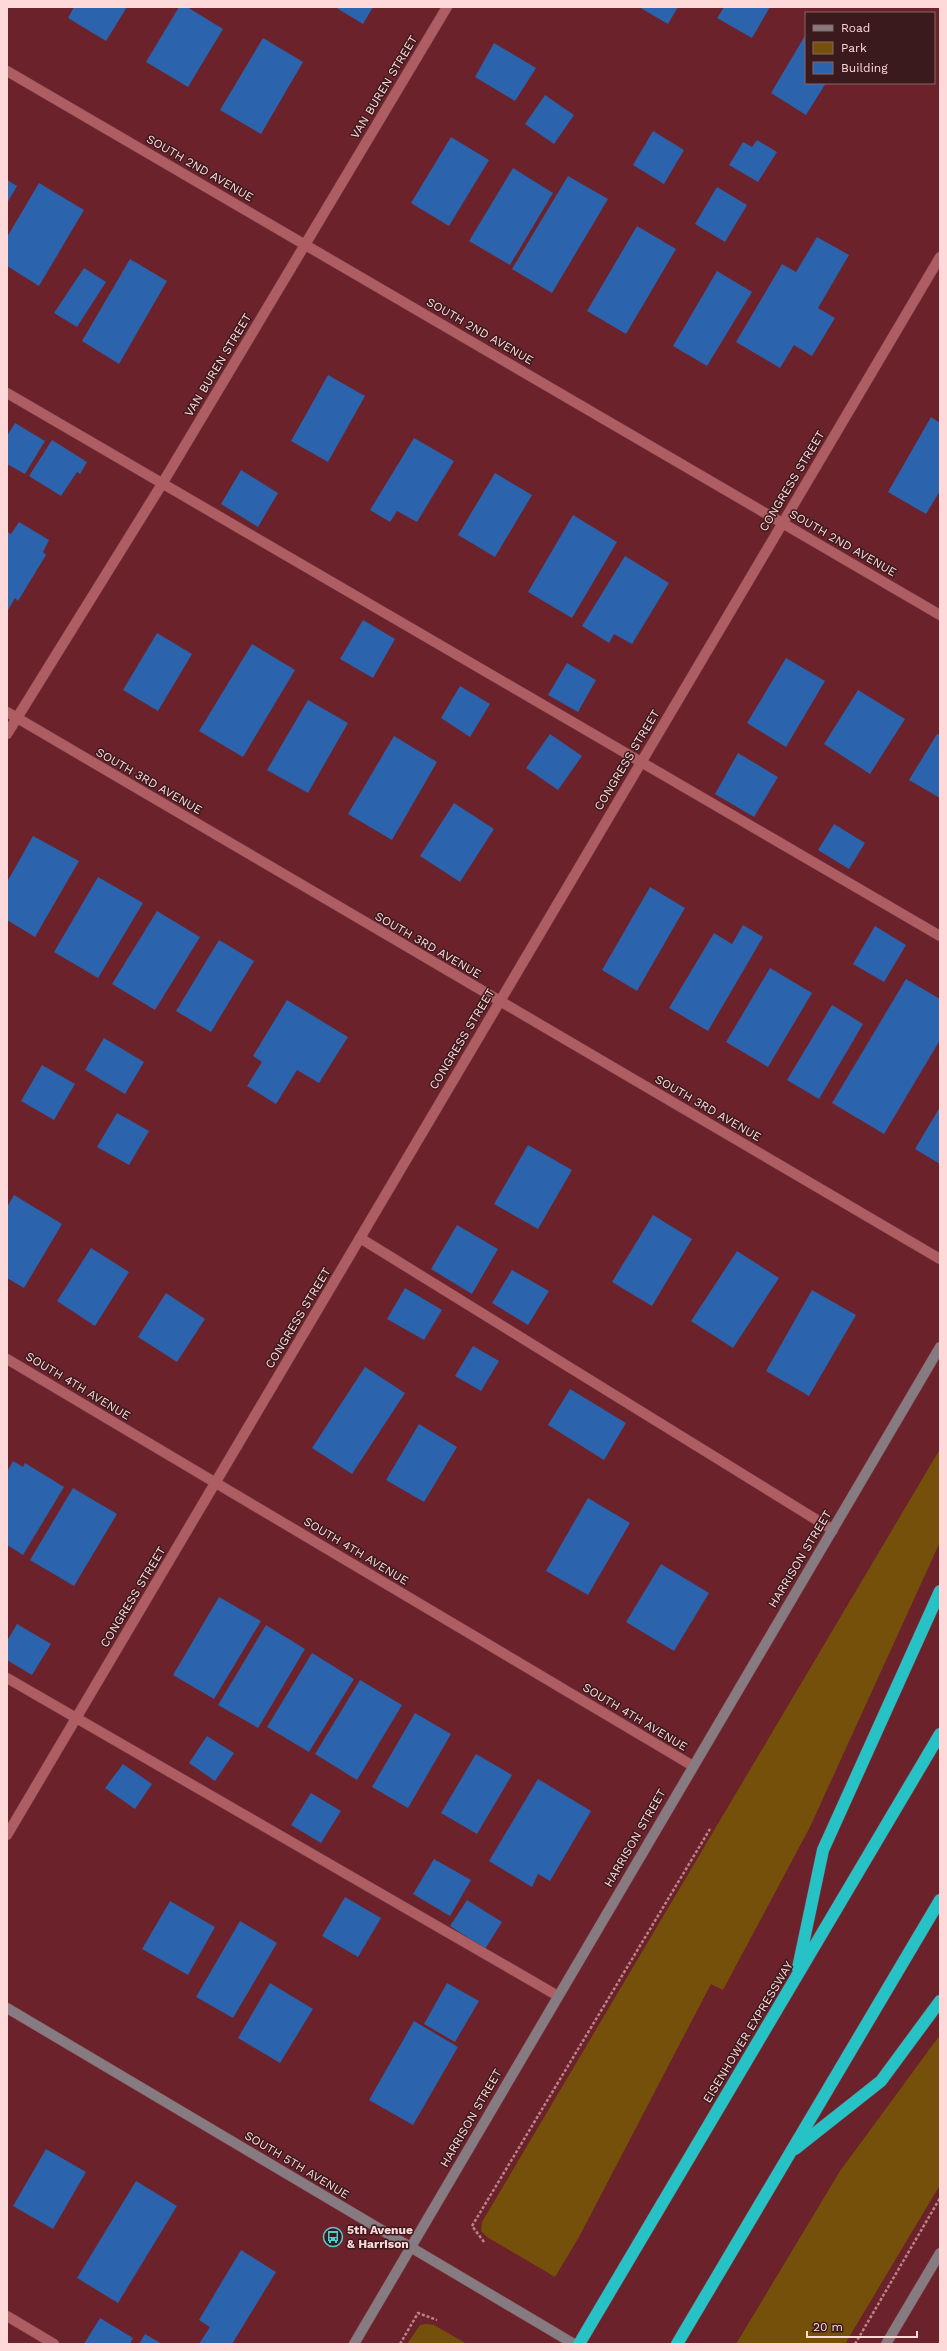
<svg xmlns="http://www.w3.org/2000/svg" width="947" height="2351" viewBox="0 0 947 2351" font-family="'Work Sans',sans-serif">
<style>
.green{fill:#74500a}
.building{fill:#2b63ac}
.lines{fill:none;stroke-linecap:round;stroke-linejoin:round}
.lane-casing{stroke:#7e3e4b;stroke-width:11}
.street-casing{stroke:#7e3e4b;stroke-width:11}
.secondary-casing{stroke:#7e3e4b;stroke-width:11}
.highway-casing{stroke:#7e3e4b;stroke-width:13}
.path{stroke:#ba8589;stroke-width:2.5;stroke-dasharray:3 2;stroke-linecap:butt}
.lane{stroke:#ae5d63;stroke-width:10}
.street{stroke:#ae5d63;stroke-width:10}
.secondary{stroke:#867b80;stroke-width:10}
.highway{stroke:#27c2c5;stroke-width:12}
.labels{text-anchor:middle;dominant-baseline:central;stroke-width:3;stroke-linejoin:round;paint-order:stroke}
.street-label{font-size:12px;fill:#fed9da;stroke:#3b1a1d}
.poi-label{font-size:12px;font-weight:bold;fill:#fed9da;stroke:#3b1a1d;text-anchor:start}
</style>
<rect width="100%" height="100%" fill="#6b222b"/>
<path class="green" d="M940 1449V1542L810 1827 723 1990 711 1984 579 2237 555 2277 487 2237 481 2231 482 2222Z
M940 2035V2185L845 2344H736L840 2171Z
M426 2324 434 2325 467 2344H407L420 2325Z"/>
<path class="building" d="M74 7H127L106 41 68 18Z
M179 7H187L223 29 188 87 146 62Z
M335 7H373L363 24Z
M639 7H678L668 24Z
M724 7H770L752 38 717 18Z
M806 34V83H826L806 115 771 93Z
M263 38 303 62 261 134 220 110Z
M494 43 536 68 515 101 475 77Z
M545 95 574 115 554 144 525 124Z
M653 131 684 150 664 184 633 165Z
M451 137 489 160 449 226 411 203Z
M757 140 777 152 758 182 729 165 743 142 752 147Z
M513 168 553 193 510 265 469 241Z
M568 176 608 199 552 293 512 269Z
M7 180 17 186 7 203Z
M39 183 84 210 39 286 7 266V237Z
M717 187 747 205 725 242 695 224Z
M637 226 676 249 626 334 587 311Z
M817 237 849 255 818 308 835 318 812 356 794 345 780 368 736 342 782 264 796 272Z
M130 259 167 281 119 364 82 341Z
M84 268 106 282 77 327 54 313Z
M717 271 752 292 707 366 673 346Z
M328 375 365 396 328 462 291 441Z
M931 417 940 423V491L926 514 888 492Z
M15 423 45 441 25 474 7 464V436Z
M414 438 454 461 417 522 397 511 390 522 370 510Z
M52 440 87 462 80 474 77 472 61 496 29 476Z
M241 470 278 493 258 527 221 504Z
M495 473 532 495 495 557 458 535Z
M573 515 617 542 572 618 528 592Z
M19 522 49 540 43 552 46 555 18 601 15 598 7 612V532L11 534Z
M625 556 669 583 632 644 614 634 609 643 582 626Z
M363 620 395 639 373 678 340 659Z
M157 633 192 654 158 711 123 690Z
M252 644 295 670 243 757 199 731Z
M786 658 825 681 786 747 747 723Z
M567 663 596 680 578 712 548 695Z
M460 686 490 704 470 737 441 718Z
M858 690 905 719 870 774 824 744Z
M308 700 348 723 308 793 267 770Z
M550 734 582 756 558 790 526 768Z
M937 734 940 735V798L909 780Z
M394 736 437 762 392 840 348 814Z
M738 753 778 777 754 817 715 794Z
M454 803 494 829 460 882 420 856Z
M834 824 865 843 849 869 818 850Z
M33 836 79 861 35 937 7 920V882Z
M98 877 143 903 98 978 54 952Z
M650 887 685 908 637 991 602 970Z
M157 911 200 937 155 1010 112 984Z
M743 925 763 937 708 1031 669 1008 714 933 732 944Z
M875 926 906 945 884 982 853 964Z
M219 940 254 961 211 1032 176 1011Z
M770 968 812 993 768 1067 726 1042Z
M906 979 940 999V1040L884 1134 832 1103Z
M287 1000 348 1037 319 1083 297 1070 276 1104 247 1086 262 1062 253 1056Z
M832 1005 863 1024 819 1099 787 1080Z
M104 1038 144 1062 125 1094 85 1070Z
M42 1065 75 1084 54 1120 21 1101Z
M940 1107V1164L915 1149Z
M117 1113 149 1131 129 1165 97 1147Z
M528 1145 572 1170 538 1229 494 1204Z
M14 1195 62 1224 24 1288 7 1278V1207Z
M653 1215 692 1239 652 1306 612 1282Z
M457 1225 498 1249 472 1294 431 1269Z
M91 1248 129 1272 95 1326 57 1301Z
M737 1251 779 1278 733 1348 691 1321Z
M512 1270 549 1291 528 1325 492 1303Z
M405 1288 442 1310 424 1340 387 1319Z
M812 1290 856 1315 809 1396 766 1371Z
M166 1293 205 1319 177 1362 138 1337Z
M473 1346 499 1361 481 1391 455 1376Z
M365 1367 405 1393 352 1474 312 1448Z
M570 1389 626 1423 604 1460 548 1425Z
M419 1424 457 1447 424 1502 386 1480Z
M13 1461 23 1467 25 1463 64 1487 23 1555 7 1545V1472Z
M73 1488 117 1514 74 1586 30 1560Z
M588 1498 630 1523 588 1595 546 1571Z
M661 1564 709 1593 674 1651 626 1622Z
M219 1597 261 1621 214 1699 173 1675Z
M17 1624 51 1644 32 1675 7 1660V1641Z
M266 1625 305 1649 258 1728 218 1705Z
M312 1653 354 1679 309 1752 267 1727Z
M360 1680 402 1705 357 1780 315 1754Z
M415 1713 451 1734 408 1808 372 1787Z
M207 1736 234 1753 215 1781 189 1763Z
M476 1754 512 1775 477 1834 441 1813Z
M123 1764 152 1784 135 1809 105 1788Z
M538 1779 591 1811 550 1881 538 1874 532 1887 489 1861Z
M311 1793 341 1811 321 1843 291 1825Z
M434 1859 471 1880 450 1916 413 1894Z
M345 1897 381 1918 358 1957 322 1936Z
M467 1900 502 1922 485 1949 450 1926Z
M170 1901 215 1927 188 1975 142 1949Z
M240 1921 277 1943 233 2018 196 1997Z
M270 1983 313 2009 280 2063 238 2038Z
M447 1983 479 2001 455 2042 424 2024Z
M414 2021 458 2047 413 2125 369 2100Z
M46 2149 86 2172 53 2229 13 2206Z
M136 2181 177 2206 118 2303 77 2278Z
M241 2250 276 2272 232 2344H199L210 2327 199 2320Z
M100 2318 133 2338 130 2344H84Z
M145 2334 162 2344H139Z"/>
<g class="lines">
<g class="lane-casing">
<path id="lane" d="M7 393 940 936
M360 1238 833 1530
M7 1678 558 1996
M7 2316 54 2344"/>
</g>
<g class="street-casing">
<path id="street" d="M7 71 940 615
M7 712 940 1259
M7 734 162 484 447 7
M7 1359 693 1766
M7 1835 940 257"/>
</g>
<g class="secondary-casing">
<path id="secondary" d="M7 2008 574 2344
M354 2344 940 1347
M886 2344 940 2253"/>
</g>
<g class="highway-casing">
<path id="highway" d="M798 1968 823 1850 940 1591
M795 2149 881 2081 940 2001
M579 2344 940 1734
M677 2344 940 1900"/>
</g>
<path class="path" d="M484 2242 472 2226 710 1829
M400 2344 418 2313 437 2320
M855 2344 940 2198"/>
<use href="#lane" class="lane"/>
<use href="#street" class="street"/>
<use href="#secondary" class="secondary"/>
<use href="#highway" class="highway"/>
</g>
<defs>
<g id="bus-ring" transform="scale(1)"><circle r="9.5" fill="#3b1a1d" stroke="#52cdcf" stroke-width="1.5"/><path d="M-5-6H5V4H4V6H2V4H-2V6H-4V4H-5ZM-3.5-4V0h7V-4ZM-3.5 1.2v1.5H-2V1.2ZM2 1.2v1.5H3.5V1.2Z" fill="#52cdcf"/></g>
</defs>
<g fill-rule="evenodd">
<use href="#bus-ring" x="333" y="2237"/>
</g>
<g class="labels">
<g class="street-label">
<text transform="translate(384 87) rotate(-59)">VAN BUREN STREET</text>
<text transform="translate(200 168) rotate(30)">SOUTH 2ND AVENUE</text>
<text transform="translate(480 331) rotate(30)">SOUTH 2ND AVENUE</text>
<text transform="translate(218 365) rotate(-59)">VAN BUREN STREET</text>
<text transform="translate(792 481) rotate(-59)">CONGRESS STREET</text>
<text transform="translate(843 543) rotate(30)">SOUTH 2ND AVENUE</text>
<text transform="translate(627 760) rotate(-59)">CONGRESS STREET</text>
<text transform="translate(149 781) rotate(30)">SOUTH 3RD AVENUE</text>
<text transform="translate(428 945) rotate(30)">SOUTH 3RD AVENUE</text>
<text transform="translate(462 1039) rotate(-59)">CONGRESS STREET</text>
<text transform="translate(708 1108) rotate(30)">SOUTH 3RD AVENUE</text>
<text transform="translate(298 1318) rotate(-59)">CONGRESS STREET</text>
<text transform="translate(78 1386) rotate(31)">SOUTH 4TH AVENUE</text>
<text transform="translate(356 1551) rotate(31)">SOUTH 4TH AVENUE</text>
<text transform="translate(800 1559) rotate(-59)">HARRISON STREET</text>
<text transform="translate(133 1597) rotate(-59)">CONGRESS STREET</text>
<text transform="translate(635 1717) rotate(31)">SOUTH 4TH AVENUE</text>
<text transform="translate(635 1838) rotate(-60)">HARRISON STREET</text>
<text transform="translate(748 2032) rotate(-59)">EISENHOWER EXPRESSWAY</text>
<text transform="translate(471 2118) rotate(-60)">HARRISON STREET</text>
<text transform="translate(297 2165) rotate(31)">SOUTH 5TH AVENUE</text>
</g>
<g class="poi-label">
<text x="347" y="2230">5th Avenue<tspan x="347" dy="14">&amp; Harrison</tspan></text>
</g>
</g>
<rect width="947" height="2351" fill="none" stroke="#fed9da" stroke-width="16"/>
<rect x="805" y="12" width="130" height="72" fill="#3b1a1d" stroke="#896669"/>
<rect x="813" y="25" width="20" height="6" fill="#867b80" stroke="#896669"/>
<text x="841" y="32" font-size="12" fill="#fed9da">Road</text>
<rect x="813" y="42" width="20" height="12" fill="#74500a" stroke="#896669"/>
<text x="841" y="52" font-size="12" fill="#fed9da">Park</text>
<rect x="813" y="62" width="20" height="12" fill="#2b63ac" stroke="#896669"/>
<text x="841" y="72" font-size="12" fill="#fed9da">Building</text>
<path d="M807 2331v6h110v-6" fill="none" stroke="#fed9da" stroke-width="2"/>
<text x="813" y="2331" font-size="12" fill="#fed9da" stroke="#3b1a1d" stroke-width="3" paint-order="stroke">20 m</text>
</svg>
